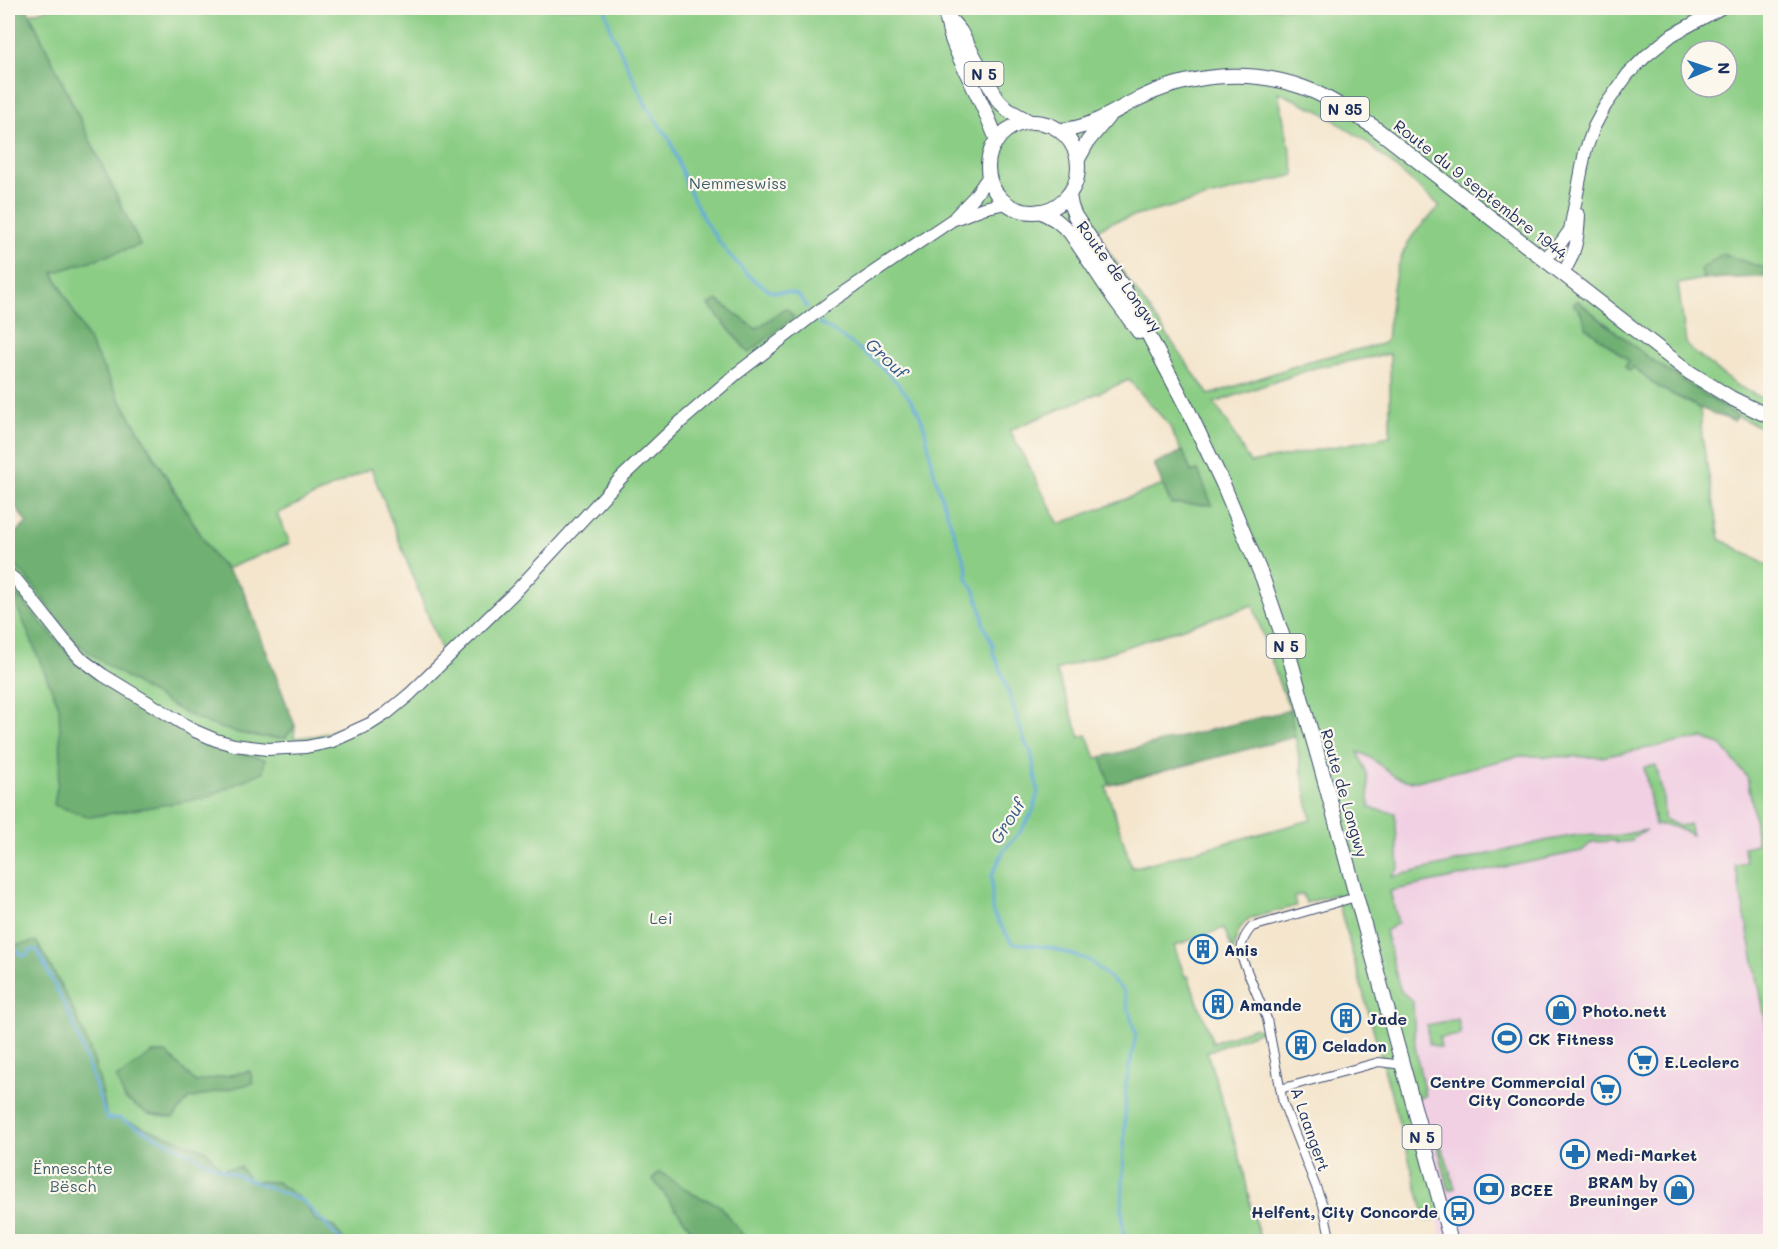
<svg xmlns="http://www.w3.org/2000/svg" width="1778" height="1249" viewBox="0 0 1778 1249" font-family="Mali,sans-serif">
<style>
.built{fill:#f1d0e3}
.green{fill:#8bcd85;stroke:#537e72;stroke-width:1.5;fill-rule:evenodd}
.forest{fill:#70b072;stroke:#467068;stroke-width:1.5}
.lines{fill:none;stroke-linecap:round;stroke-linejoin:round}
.stream{stroke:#65abdb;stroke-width:3}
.street-casing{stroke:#3c4a6e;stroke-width:10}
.secondary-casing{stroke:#3c4a6e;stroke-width:14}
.primary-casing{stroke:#3c4a6e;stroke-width:16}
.street{stroke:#fff;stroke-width:8}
.secondary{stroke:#fff;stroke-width:12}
.primary{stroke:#fff;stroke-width:14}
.labels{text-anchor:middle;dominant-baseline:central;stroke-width:4.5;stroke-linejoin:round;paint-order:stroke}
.shield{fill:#fbf7ec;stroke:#5e6b89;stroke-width:1.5}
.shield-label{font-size:15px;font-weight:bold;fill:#1b2f5e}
.park-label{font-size:16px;fill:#3d5e6a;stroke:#fbf7ec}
.street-label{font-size:16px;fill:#1b2f5e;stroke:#fbf7ec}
.poi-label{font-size:16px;font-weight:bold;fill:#1b2f5e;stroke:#fbf7ec;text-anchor:start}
.water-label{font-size:18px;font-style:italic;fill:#355a8a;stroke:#fbf7ec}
</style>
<rect width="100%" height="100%" fill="#fbf7ec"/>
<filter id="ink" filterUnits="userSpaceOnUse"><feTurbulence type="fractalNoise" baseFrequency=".0167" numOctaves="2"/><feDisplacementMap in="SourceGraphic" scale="12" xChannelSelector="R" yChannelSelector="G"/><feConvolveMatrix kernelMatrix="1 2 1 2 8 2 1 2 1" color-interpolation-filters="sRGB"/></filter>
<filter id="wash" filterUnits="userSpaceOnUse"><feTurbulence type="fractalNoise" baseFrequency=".008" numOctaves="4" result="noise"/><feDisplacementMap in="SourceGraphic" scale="24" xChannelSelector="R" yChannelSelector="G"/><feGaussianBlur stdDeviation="1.35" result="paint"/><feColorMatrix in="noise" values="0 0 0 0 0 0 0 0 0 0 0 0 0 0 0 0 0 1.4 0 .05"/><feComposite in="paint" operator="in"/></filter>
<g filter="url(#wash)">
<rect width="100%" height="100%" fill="#f4e5cc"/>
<path class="built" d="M1703 738 1722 746 1747 777 1753 808 1757 844 1744 847 1746 863 1735 865 1770 1043V1241H1443L1437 1218 1444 1216 1412 1099 1424 1096 1415 1046 1413 1002 1401 991 1399 986 1384 931 1398 923 1390 891 1582 851 1592 842 1616 841 1632 838 1640 835 1645 830 1616 836 1578 835 1553 840 1390 878 1370 808 1367 774 1358 752 1370 755 1395 778 1405 781H1417L1520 756 1601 757Z"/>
<path class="green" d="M49 8H1770V276L1703 279 1678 284 1686 343 1690 349 1736 385 1770 402V432L1737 416 1650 359 1578 301 1587 328 1629 361 1625 367 1633 366 1660 388 1700 408 1702 437 1720 539 1770 567V1043L1735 865 1746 863 1744 847 1757 844 1753 808 1747 777 1722 746 1702 738 1601 757 1520 756 1417 781C1386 782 1384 760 1358 752L1367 774 1370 808 1395 813 1399 868 1391 877 1549 840 1578 835 1616 836 1647 830 1632 838V841L1616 843V841L1592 842 1582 851 1390 891 1398 923 1385 931 1399 986 1401 991 1413 1002 1415 1046 1425 1096 1412 1099 1444 1216 1426 1221 1336 894 1306 903 1303 894 1294 897 1296 906 1251 918C1237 926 1236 939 1233 952L1224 928 1174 946 1185 977 1188 976 1213 1043 1255 1027 1261 1031 1207 1052 1243 1168 1251 1208 1261 1241H8V560L19 569 34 584 70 635 285 738 295 726 294 738C305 737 317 736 327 733 354 724 378 708 399 690L398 687 406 682H412L442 652 371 468 277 514 290 543 226 569 214 557 119 398 53 272 140 245 30 14ZM1691 51H1727V87H1691ZM1278 92 1320 111 1365 141 1440 206C1432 215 1422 224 1414 234 1392 263 1391 304 1387 339L1382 344 1316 359 1209 395 1094 231 1112 222 1295 175ZM1579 214 1563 273 1545 258ZM717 300 756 329 786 308 749 353 709 305ZM1390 354V436L1250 463 1228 423 1214 403 1317 367ZM1129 380 1169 425 1191 472 1197 470 1171 504 1163 485 1059 524 1010 430ZM1253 605 1281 689 1283 691 1290 710 1311 820 1132 868 1106 787 1110 785 1101 757 1096 758 1087 735 1080 737 1056 670Z
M1656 765 1663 796 1664 819 1679 826 1689 824 1692 835C1680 828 1669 824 1655 825L1644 767Z
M1458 1019 1461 1035 1439 1038 1441 1048 1429 1044 1427 1025Z
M1441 1146 1446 1158 1455 1188 1449 1190 1438 1147Z"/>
<path class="forest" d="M8 8H27L140 245 53 273 119 398 214 557 242 587 295 726 285 738C220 738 183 713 130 680 110 666 88 655 72 637 48 610 37 583 8 560V539L27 523 8 496Z
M1722 254 1765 268 1764 277 1703 279 1701 269Z
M717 300 756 329 786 308 794 317 749 353 709 305Z
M1577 301 1650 359 1737 416 1733 421 1700 408 1660 388 1633 367 1630 371 1625 367 1629 361 1587 328 1580 311 1573 304Z
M1183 451 1191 472 1198 470 1212 505 1171 504 1154 464Z
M18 596 76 663 98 679 170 725 191 736 213 746 265 759 263 772 205 798 90 817 54 805 61 761 59 707 14 599Z
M1290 710 1295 737 1110 785 1101 757Z
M8 937 13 946 36 941C62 986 87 1031 100 1082 103 1094 105 1107 107 1119L119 1118 207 1151 221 1169 240 1167 250 1181 277 1182 303 1201 316 1221 334 1227 344 1241H8Z
M153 1053H166L196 1082 250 1071 253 1083 189 1099 173 1118 148 1114 125 1099 116 1078Z
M660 1172 693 1194 719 1205 748 1241H700L653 1179Z"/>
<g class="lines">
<path class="stream" d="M605 8 611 31 648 109 670 140 687 186 704 220 725 250 750 277 772 292H787L798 295 807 307
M819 323C854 343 890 369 913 403 927 423 927 446 933 468 941 501 956 536 967 569V579L975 591 983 617V624L993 645V652L1003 676 1026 745 1031 751 1038 792 1033 811 1021 831 1004 850 992 875V911L1012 943 1048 947 1089 960 1123 990 1136 1035 1126 1083 1122 1210 1124 1242
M8 937 13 946 23 956 27 955 30 950H37L71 1018 107 1119 119 1118 221 1169 303 1201 342 1242"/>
</g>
</g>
<g filter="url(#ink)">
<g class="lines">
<g class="street-casing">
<path id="street" d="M1280 1089 1379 1062 1403 1065
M1331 1242 1323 1205 1283 1103 1267 1019 1241 956C1241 943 1244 936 1252 927L1356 897"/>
</g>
<g class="secondary-casing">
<path id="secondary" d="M955 217 974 197 989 176
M1545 258 1560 244 1570 230 1585 152 1594 127 1605 106 1628 74 1646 56 1672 35 1721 8
M1563 273C1576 253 1578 238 1579 215
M8 574 18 582 64 640 80 658 103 675 195 731 216 740 234 745 267 749 306 747 330 742 370 724 387 713 410 694 518 589 621 478 677 425 736 374 829 303 952 220 983 208 1006 203"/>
</g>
<g class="primary-casing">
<path id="primary" d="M943 8C948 18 948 29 952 39 965 74 985 105 997 141
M948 17 960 31 998 100 1008 110 1030 122
M988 167a45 45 0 1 1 90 0a45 45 0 1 1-90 0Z
M1060 130C1089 129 1111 113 1136 100 1187 74 1248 68 1302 87 1328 96 1351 113 1374 127L1689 372 1731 398 1770 417
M1078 159 1088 141 1108 117
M1069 195 1071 206 1075 216 1125 290 1187 408 1223 484 1263 579 1289 655 1319 760 1451 1242
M1040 211 1056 220 1070 232 1114 298 1139 332"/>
</g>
<use href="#street" class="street"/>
<use href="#secondary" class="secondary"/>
<use href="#primary" class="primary"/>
</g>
</g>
<defs>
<g id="building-ring" transform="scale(1.5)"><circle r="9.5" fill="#fbf7ec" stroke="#1f6fb2" stroke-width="1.5"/><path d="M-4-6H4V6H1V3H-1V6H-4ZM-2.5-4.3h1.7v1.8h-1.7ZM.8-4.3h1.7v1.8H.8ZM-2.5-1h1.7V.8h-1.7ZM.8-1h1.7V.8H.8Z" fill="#1f6fb2"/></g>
<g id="shop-ring" transform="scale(1.5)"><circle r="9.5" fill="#fbf7ec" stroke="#1f6fb2" stroke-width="1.5"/><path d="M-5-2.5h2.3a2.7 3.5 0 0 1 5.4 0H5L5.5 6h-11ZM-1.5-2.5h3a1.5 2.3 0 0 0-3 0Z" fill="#1f6fb2"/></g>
<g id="stadium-ring" transform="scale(1.5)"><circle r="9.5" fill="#fbf7ec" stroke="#1f6fb2" stroke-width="1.5"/><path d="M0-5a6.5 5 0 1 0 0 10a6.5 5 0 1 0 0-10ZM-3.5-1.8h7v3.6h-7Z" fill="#1f6fb2"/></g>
<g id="supermarket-ring" transform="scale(1.5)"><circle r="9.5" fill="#fbf7ec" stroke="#1f6fb2" stroke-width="1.5"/><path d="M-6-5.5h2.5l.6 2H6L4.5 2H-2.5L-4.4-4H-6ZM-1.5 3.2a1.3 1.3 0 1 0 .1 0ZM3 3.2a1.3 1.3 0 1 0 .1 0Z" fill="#1f6fb2"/></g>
<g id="pharmacy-ring" transform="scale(1.5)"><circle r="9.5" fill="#fbf7ec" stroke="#1f6fb2" stroke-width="1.5"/><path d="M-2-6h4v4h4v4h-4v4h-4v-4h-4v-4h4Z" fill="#1f6fb2"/></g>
<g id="bank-ring" transform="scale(1.5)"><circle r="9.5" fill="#fbf7ec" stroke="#1f6fb2" stroke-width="1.5"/><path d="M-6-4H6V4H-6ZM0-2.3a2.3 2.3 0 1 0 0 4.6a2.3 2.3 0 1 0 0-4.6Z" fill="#1f6fb2"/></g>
<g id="bus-ring" transform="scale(1.5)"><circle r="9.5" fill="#fbf7ec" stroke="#1f6fb2" stroke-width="1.5"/><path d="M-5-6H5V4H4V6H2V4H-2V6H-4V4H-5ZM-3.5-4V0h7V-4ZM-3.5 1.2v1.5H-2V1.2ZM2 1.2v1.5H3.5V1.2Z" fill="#1f6fb2"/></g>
</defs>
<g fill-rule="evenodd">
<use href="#building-ring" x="1203" y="949"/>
<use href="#building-ring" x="1218" y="1004"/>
<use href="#shop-ring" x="1561" y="1010"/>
<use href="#building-ring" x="1346" y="1018"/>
<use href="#stadium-ring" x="1507" y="1038"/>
<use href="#building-ring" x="1301" y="1045"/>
<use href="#supermarket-ring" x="1643" y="1061"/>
<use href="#supermarket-ring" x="1606" y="1090"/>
<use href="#pharmacy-ring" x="1575" y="1154"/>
<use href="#bank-ring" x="1489" y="1189"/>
<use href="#shop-ring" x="1679" y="1190"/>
<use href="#bus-ring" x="1459" y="1211"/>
</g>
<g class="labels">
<g class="shield">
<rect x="964.5" y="62" width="39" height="24" rx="4.5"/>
<rect x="1321" y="97" width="48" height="24" rx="4.5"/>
<rect x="1266.5" y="634" width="39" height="24" rx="4.5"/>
<rect x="1402.5" y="1125" width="39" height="24" rx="4.5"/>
</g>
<g class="shield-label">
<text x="984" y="74">N 5</text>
<text x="1345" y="109">N 35</text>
<text x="1286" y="646">N 5</text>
<text x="1422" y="1137">N 5</text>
</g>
<g class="park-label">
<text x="738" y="182">Nemmeswiss</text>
<text x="661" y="917">Lei</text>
<text x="73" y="1167">Ënneschte<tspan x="73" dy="18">Bësch</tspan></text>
</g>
<g class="street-label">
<text transform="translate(1481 189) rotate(38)">Route du 9 septembre 1944</text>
<text transform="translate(1120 276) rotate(54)">Route de Longwy</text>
<text transform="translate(1345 793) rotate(74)">Route de Longwy</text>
<text transform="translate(1311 1129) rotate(71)">A Laangert</text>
</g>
<g class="poi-label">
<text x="1224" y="949">Anis</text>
<text x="1239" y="1004">Amande</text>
<text x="1582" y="1010">Photo.nett</text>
<text x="1367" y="1018">Jade</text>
<text x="1528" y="1038">CK Fitness</text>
<text x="1322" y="1045">Celadon</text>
<text x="1664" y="1061">E.Leclerc</text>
<text x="1585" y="1081" text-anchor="end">Centre Commercial<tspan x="1585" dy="18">City Concorde</tspan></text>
<text x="1596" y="1154">Medi-Market</text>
<text x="1658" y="1181" text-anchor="end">BRAM by<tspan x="1658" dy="18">Breuninger</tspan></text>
<text x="1510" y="1189">BCEE</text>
<text x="1438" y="1211" text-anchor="end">Helfent, City Concorde</text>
</g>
<g class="water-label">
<text transform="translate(887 358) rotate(43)">Grouf</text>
<text transform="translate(1007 821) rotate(-58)">Grouf</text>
</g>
</g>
<rect width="1778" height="1249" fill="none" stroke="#fbf7ec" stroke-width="30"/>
<g transform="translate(1709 69) rotate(88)"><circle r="28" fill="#fbf7ec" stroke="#a1a7b3" stroke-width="1.5"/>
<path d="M0-4.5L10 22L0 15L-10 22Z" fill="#1f6fb2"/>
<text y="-9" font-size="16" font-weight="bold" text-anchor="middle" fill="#1b2f5e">N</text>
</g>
</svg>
